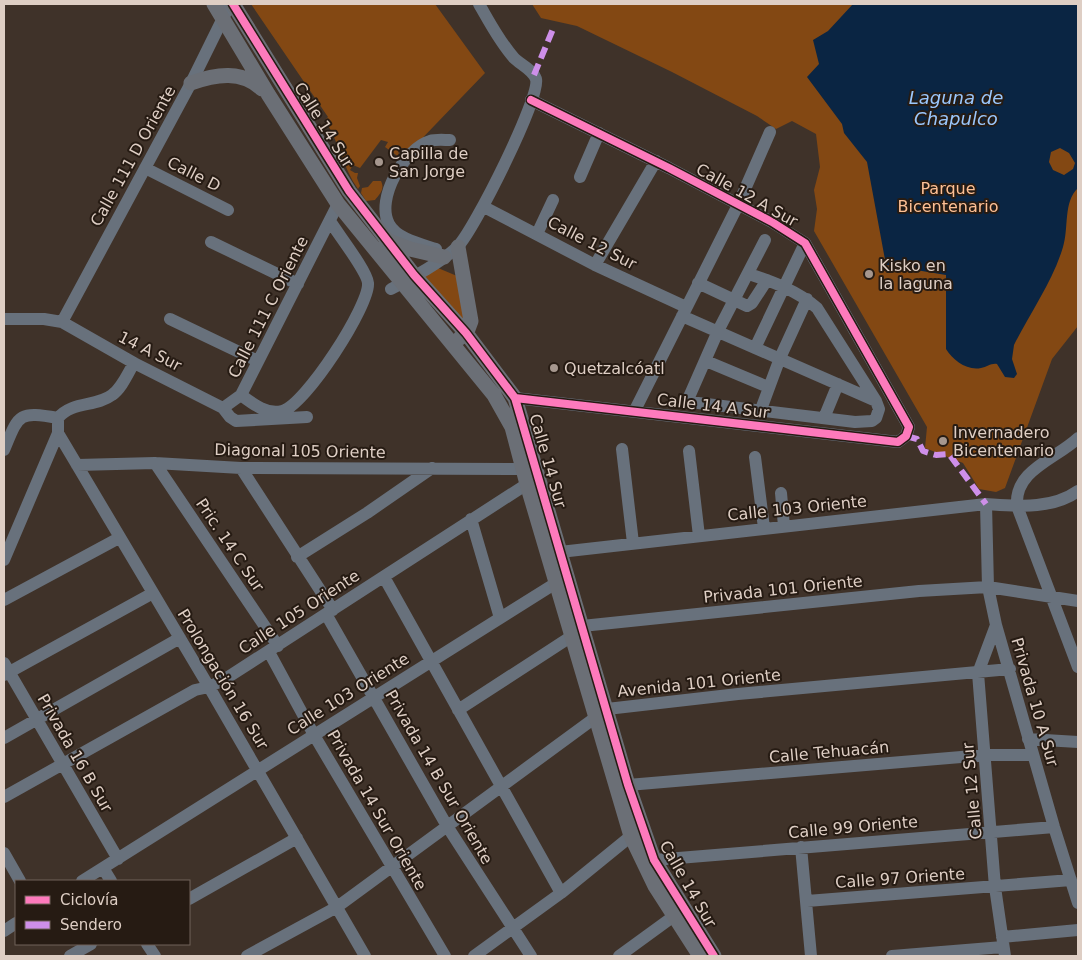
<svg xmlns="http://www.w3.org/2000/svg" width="1082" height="960" viewBox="0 0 1082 960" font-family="'DejaVu Sans',sans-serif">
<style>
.green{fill:#834813}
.water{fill:#0a2543;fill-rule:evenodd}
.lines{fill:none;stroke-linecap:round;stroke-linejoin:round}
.minor{stroke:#68717c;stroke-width:12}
.major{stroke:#6b6f76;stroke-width:15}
.quiet{stroke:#ce8fe9;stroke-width:6;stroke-dasharray:12 6;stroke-linecap:butt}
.cycleway-casing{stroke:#261b13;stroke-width:11}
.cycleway{stroke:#fd7abc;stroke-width:8}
.poi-dot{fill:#a6978e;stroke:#261b13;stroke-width:2}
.labels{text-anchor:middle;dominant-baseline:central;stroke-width:4;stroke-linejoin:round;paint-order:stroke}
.street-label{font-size:16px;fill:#decec4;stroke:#261b13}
.poi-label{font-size:16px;fill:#decec4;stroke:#261b13;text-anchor:start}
.park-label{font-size:16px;fill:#fec095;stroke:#261b13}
.water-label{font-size:18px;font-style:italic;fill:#9ac7fd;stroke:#261b13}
</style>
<rect width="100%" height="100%" fill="#3f3229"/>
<path class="green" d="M251 4H435L485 73 410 151 398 147 399 157 385 147 388 142 381 140 360 168 353 165 350 170 355 173H358L357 178 360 186 358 189C343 168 339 142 325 120L328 117Z
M532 4H1078V326L1052 359 1005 488 996 492 979 489 963 463 925 448 927 427 814 231 817 209 814 190 820 167 816 134 792 121 776 129 757 116 672 72 577 26 541 18Z
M373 181H381C385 189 380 194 375 200L366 201 361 193 362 188 368 187Z
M438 268 457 276 466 326 424 277Z"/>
<path class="water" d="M853 4H1078V188C1063 202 1069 228 1063 247 1053 281 1030 313 1014 345L1012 359 1017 374 1014 378 1005 377 997 364C991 363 987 367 981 368 967 371 953 360 946 349V275L886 265 867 162 844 133 842 124 807 77 819 64 813 40 828 31ZM1060 148 1069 153 1075 163 1073 169 1064 175 1053 170 1049 162 1051 152Z"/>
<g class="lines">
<path class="minor" d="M145 168 228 210
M580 177 599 133
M484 207 595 265 686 307
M537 234 553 200
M211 242 298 284
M436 249C421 244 397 239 389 224 375 199 405 148 430 141 436 139 444 140 450 140
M595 265 656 161
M749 274C773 282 798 291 817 308L876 401 879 409 876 418 872 421 855 422 690 402 689 397 718 331 765 240
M698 283 747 306 752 303 767 280
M391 289C409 280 445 260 458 246 474 230 541 97 536 79 533 70 520 64 514 58 499 41 490 23 479 4
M682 316 876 401
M4 319H44L62 322 134 363 223 408
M170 319 258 361
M62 322 191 83 230 4
M755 348 805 243
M706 361 768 387
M241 395C253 404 267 415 282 411 305 406 370 305 368 283 367 271 338 234 330 221
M515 398 898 442 906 436 909 427 805 243 772 222 669 168 531 100
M635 410 738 205 770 132
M760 412 780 358 807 299
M307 417 236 421 230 417 223 408 241 395 338 204
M58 418V433L209 687 365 956
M58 418C72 401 96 407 112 395 122 388 128 373 134 363
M824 418 838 384
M1078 438C1056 459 1014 470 1017 506L1078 667
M622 449 633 543
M4 450C19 414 18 411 58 418
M689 451 699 536
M755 457 764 528
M155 463 278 646
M77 465 155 463 241 468 523 469
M241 468 333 610
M781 493 784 526
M986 504 988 587 996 625 1054 827 1078 903
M471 519 500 618
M560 552 986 504C1017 506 1051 510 1078 491
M297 557 367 513 432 468
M4 560 58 433
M384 577 561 893
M4 600 119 538
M326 614 447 826 531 956
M996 625 978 673 995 887 1005 956
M582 626 919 591 988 587 1078 601
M269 652 314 735 445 956
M4 663 118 859
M4 675 153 593
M458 710 572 636
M4 738 180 638
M1028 739 1078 742
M628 785 985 755H1033
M4 797 195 690 209 687 225 679 527 484
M801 847 811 956
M4 853 20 881
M654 860 1054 827
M103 868 111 881
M82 881 556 583
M189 899 297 838
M807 901 1071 880
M4 931 16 923
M1002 937 1078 930
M147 944 155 956
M70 956 91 944
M247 956 337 907 607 709 738 694 1010 669
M474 956 561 893 631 836
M619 956 674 916
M892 956 1003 947"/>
<path class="major" d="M214 4 268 94 338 204 494 395 512 427 527 484 631 836 655 886 700 956
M233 4 349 191 414 275 466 333 515 398 628 785 654 860 714 956
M191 83C216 74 242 70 262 89
M386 240 410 249 444 257
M458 247 471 321 468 329 460 338"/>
<path class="quiet" d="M534 75 553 29
M906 436 917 439 923 451 936 455 949 454 986 504"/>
<g class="cycleway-casing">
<path id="cycleway" d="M233 4 349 191 414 275 466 333 515 398 628 785 654 860 714 956
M515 398 898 442 906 436 909 427 805 243 772 222 669 168 531 100"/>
</g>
<use href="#cycleway" class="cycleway"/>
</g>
<g class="poi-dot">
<circle cx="379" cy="162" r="5"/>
<circle cx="869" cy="274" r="5"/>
<circle cx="554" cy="368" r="5"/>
<circle cx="943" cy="441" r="5"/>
</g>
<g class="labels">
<g class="street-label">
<text transform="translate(324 125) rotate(58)">Calle 14 Sur</text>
<text transform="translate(133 156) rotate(-61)">Calle 111 D Oriente</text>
<text transform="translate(194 174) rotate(27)">Calle D</text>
<text transform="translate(747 195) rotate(29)">Calle 12 A Sur</text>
<text transform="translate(592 243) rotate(27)">Calle 12 Sur</text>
<text transform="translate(268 307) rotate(-63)">Calle 111 C Oriente</text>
<text transform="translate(150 351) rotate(27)">14 A Sur</text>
<text transform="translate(713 406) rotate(7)">Calle 14 A Sur</text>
<text transform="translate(300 451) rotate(1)">Diagonal 105 Oriente</text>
<text transform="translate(548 461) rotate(74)">Calle 14 Sur</text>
<text transform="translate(797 508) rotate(-6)">Calle 103 Oriente</text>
<text transform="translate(230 545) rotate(56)">Pric. 14 C Sur</text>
<text transform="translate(783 589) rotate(-6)">Privada 101 Oriente</text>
<text transform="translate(299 612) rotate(-33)">Calle 105 Oriente</text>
<text transform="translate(223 679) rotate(59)">Prolongación 16 Sur</text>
<text transform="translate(699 683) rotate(-6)">Avenida 101 Oriente</text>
<text transform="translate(348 694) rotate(-32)">Calle 103 Oriente</text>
<text transform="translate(1035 702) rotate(74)">Privada 10 A Sur</text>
<text transform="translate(829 752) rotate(-5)">Calle Tehuacán</text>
<text transform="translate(75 753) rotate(60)">Privada 16 B Sur</text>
<text transform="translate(439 777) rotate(60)">Privada 14 B Sur Oriente</text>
<text transform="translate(972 791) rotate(-95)">Calle 12 Sur</text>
<text transform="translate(377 810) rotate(60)">Privada 14 Sur Oriente</text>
<text transform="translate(853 827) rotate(-5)">Calle 99 Oriente</text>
<text transform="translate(900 878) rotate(-4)">Calle 97 Oriente</text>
<text transform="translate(688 884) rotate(60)">Calle 14 Sur</text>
</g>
<g class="poi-label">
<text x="389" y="153">Capilla de<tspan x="389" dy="18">San Jorge</tspan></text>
<text x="879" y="265">Kisko en<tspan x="879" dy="18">la laguna</tspan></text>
<text x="564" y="368">Quetzalcóatl</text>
<text x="953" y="432">Invernadero<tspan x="953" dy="18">Bicentenario</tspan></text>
</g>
<g class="park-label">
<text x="948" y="188">Parque<tspan x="948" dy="18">Bicentenario</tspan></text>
</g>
<g class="water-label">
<text x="956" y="97">Laguna de<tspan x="956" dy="21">Chapulco</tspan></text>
</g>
</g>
<rect width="1082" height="960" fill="none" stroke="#decec4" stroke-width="10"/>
<rect x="15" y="880" width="175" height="65" fill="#261b13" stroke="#70635a"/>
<rect x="25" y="896" width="25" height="8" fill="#fd7abc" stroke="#70635a"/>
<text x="60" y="905" font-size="15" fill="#decec4">Ciclovía</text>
<rect x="25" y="921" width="25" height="8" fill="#ce8fe9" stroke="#70635a"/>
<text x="60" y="930" font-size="15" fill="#decec4">Sendero</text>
</svg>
